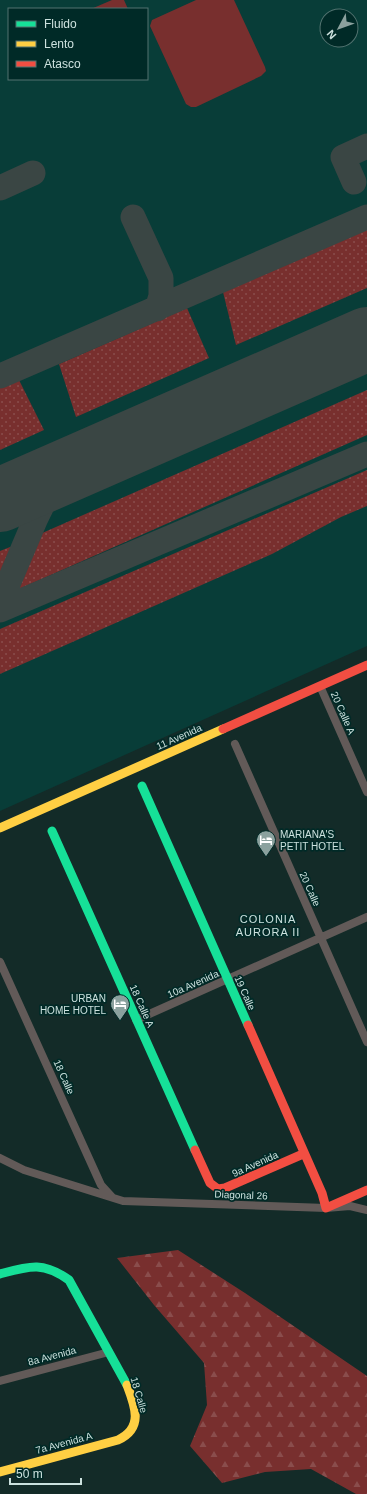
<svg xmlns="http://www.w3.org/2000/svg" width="367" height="1494" viewBox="0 0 367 1494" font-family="Helvetica,sans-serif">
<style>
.built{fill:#083d38;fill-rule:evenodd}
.grass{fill:url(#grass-dots)}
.forest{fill:url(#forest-firs)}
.pitch{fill:#782f2e}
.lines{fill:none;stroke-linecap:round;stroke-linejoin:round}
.taxiway{stroke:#3a4644;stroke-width:25}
.runway{stroke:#3a4644;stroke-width:64}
.street{stroke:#625a58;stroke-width:8}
.fast{stroke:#16e098;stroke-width:9}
.slow{stroke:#ffcf43;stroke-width:9}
.jam{stroke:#f24e42;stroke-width:9}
.labels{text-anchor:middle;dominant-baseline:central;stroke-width:3.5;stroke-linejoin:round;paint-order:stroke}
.street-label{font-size:10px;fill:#cce1de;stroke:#002a27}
.poi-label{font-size:10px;fill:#cce1de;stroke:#002a27;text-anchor:start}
.neighbourhood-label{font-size:11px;letter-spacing:1px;fill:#cce1de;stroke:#002a27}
</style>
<defs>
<pattern id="grass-dots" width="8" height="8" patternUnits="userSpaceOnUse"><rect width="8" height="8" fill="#782f2e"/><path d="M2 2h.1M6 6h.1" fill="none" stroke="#8a4d4c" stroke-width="1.8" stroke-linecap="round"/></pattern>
<pattern id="forest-firs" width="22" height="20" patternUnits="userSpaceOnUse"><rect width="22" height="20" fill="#782f2e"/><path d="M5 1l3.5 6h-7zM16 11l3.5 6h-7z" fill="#8a4d4c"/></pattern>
</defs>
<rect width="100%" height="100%" fill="#132b28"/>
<path class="built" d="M0 0H367V646L0 811ZM9 9H147V79H9ZM327 16H351V40H327Z"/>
<path class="grass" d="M367 228V288L236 345 223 292Z
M187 308 209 358 76 417 59 364Z
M19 380 44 430 0 450V388Z
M367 390V435L17 590 40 534Z
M367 470V506L341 517 272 554 0 674V629Z
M10 547 13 548 0 581V551Z"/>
<path class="forest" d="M178 1250 245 1293 367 1376V1494H356L311 1469 265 1472 222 1483 190 1446 207 1405 204 1363 154 1305 117 1258Z"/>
<path class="pitch" d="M112 0H124L128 9H91Z
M196 0H234L265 67 266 71 261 76 196 107H191L186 104 150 26 152 20Z"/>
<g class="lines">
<path class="taxiway" d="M354 182 343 157 367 146
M0 188 33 173
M133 217 161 278V296L157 309
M0 376 367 217
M18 492C31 498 36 504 36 518
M0 603 36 518 57 475
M0 610 367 454"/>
<path class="runway" d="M0 500 367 339"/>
<path class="street" d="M320 686 367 792
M235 744 367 1042
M0 962 101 1185 112 1197
M136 1020 367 917
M0 1158 24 1170 123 1201 326 1208 350 1206 367 1210
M0 1381 109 1352"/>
<path class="fast" d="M142 786 248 1025
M52 831 195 1150
M0 1274C29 1266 43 1261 69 1280L127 1385"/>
<path class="slow" d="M0 828 223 729
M0 1472 118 1440C144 1428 135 1406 127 1385"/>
<path class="jam" d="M223 729 367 665
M248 1025 322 1193 326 1208 367 1190
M195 1150 210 1183 218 1189 225 1188 303 1154"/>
</g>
<defs>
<g id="hotel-pin" transform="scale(1)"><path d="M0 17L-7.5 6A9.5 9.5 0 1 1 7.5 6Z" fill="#8ba19e" stroke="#002a27"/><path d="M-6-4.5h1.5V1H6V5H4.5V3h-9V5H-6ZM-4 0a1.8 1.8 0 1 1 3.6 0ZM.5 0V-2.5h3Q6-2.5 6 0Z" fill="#fff"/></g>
</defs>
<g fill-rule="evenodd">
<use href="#hotel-pin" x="266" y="840"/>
<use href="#hotel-pin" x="120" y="1004"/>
</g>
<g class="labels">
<g class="street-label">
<text transform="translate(343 713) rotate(66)">20 Calle A</text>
<text transform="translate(179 737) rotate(-24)">11 Avenida</text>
<text transform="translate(310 889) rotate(66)">20 Calle</text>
<text transform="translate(193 984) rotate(-24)">10a Avenida</text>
<text transform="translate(245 993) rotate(66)">19 Calle</text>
<text transform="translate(142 1006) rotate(66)">18 Calle A</text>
<text transform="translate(64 1077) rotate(66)">18 Calle</text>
<text transform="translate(255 1164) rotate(-24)">9a Avenida</text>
<text transform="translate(241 1195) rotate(2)">Diagonal 26</text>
<text transform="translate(52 1356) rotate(-15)">8a Avenida</text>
<text transform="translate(139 1395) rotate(74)">18 Calle</text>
<text transform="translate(64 1443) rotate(-15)">7a Avenida A</text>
</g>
<g class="poi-label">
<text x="280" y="834">MARIANA'S<tspan x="280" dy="12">PETIT HOTEL</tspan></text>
<text x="106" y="998" text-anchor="end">URBAN<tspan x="106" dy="12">HOME HOTEL</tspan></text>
</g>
<g class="neighbourhood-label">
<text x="268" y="919">COLONIA<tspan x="268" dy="13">AURORA II</tspan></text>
</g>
</g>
<rect x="8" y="8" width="140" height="72" fill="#002a27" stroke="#527370"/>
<rect x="16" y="21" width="20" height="6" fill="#16e098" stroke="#527370"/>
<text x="44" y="28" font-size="12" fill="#cce1de">Fluido</text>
<rect x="16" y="41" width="20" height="6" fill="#ffcf43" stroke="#527370"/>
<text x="44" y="48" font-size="12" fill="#cce1de">Lento</text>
<rect x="16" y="61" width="20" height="6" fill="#f24e42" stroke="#527370"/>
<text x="44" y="68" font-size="12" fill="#cce1de">Atasco</text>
<g transform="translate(339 28) rotate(229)"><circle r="19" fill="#002a27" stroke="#527370"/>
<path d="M0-3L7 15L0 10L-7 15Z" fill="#8ba19e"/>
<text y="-6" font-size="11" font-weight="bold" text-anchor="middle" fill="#cce1de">N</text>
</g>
<path d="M10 1478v6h71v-6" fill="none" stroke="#cce1de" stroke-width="2"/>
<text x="16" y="1478" font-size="12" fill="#cce1de" stroke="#002a27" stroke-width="3" paint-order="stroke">50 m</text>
</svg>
